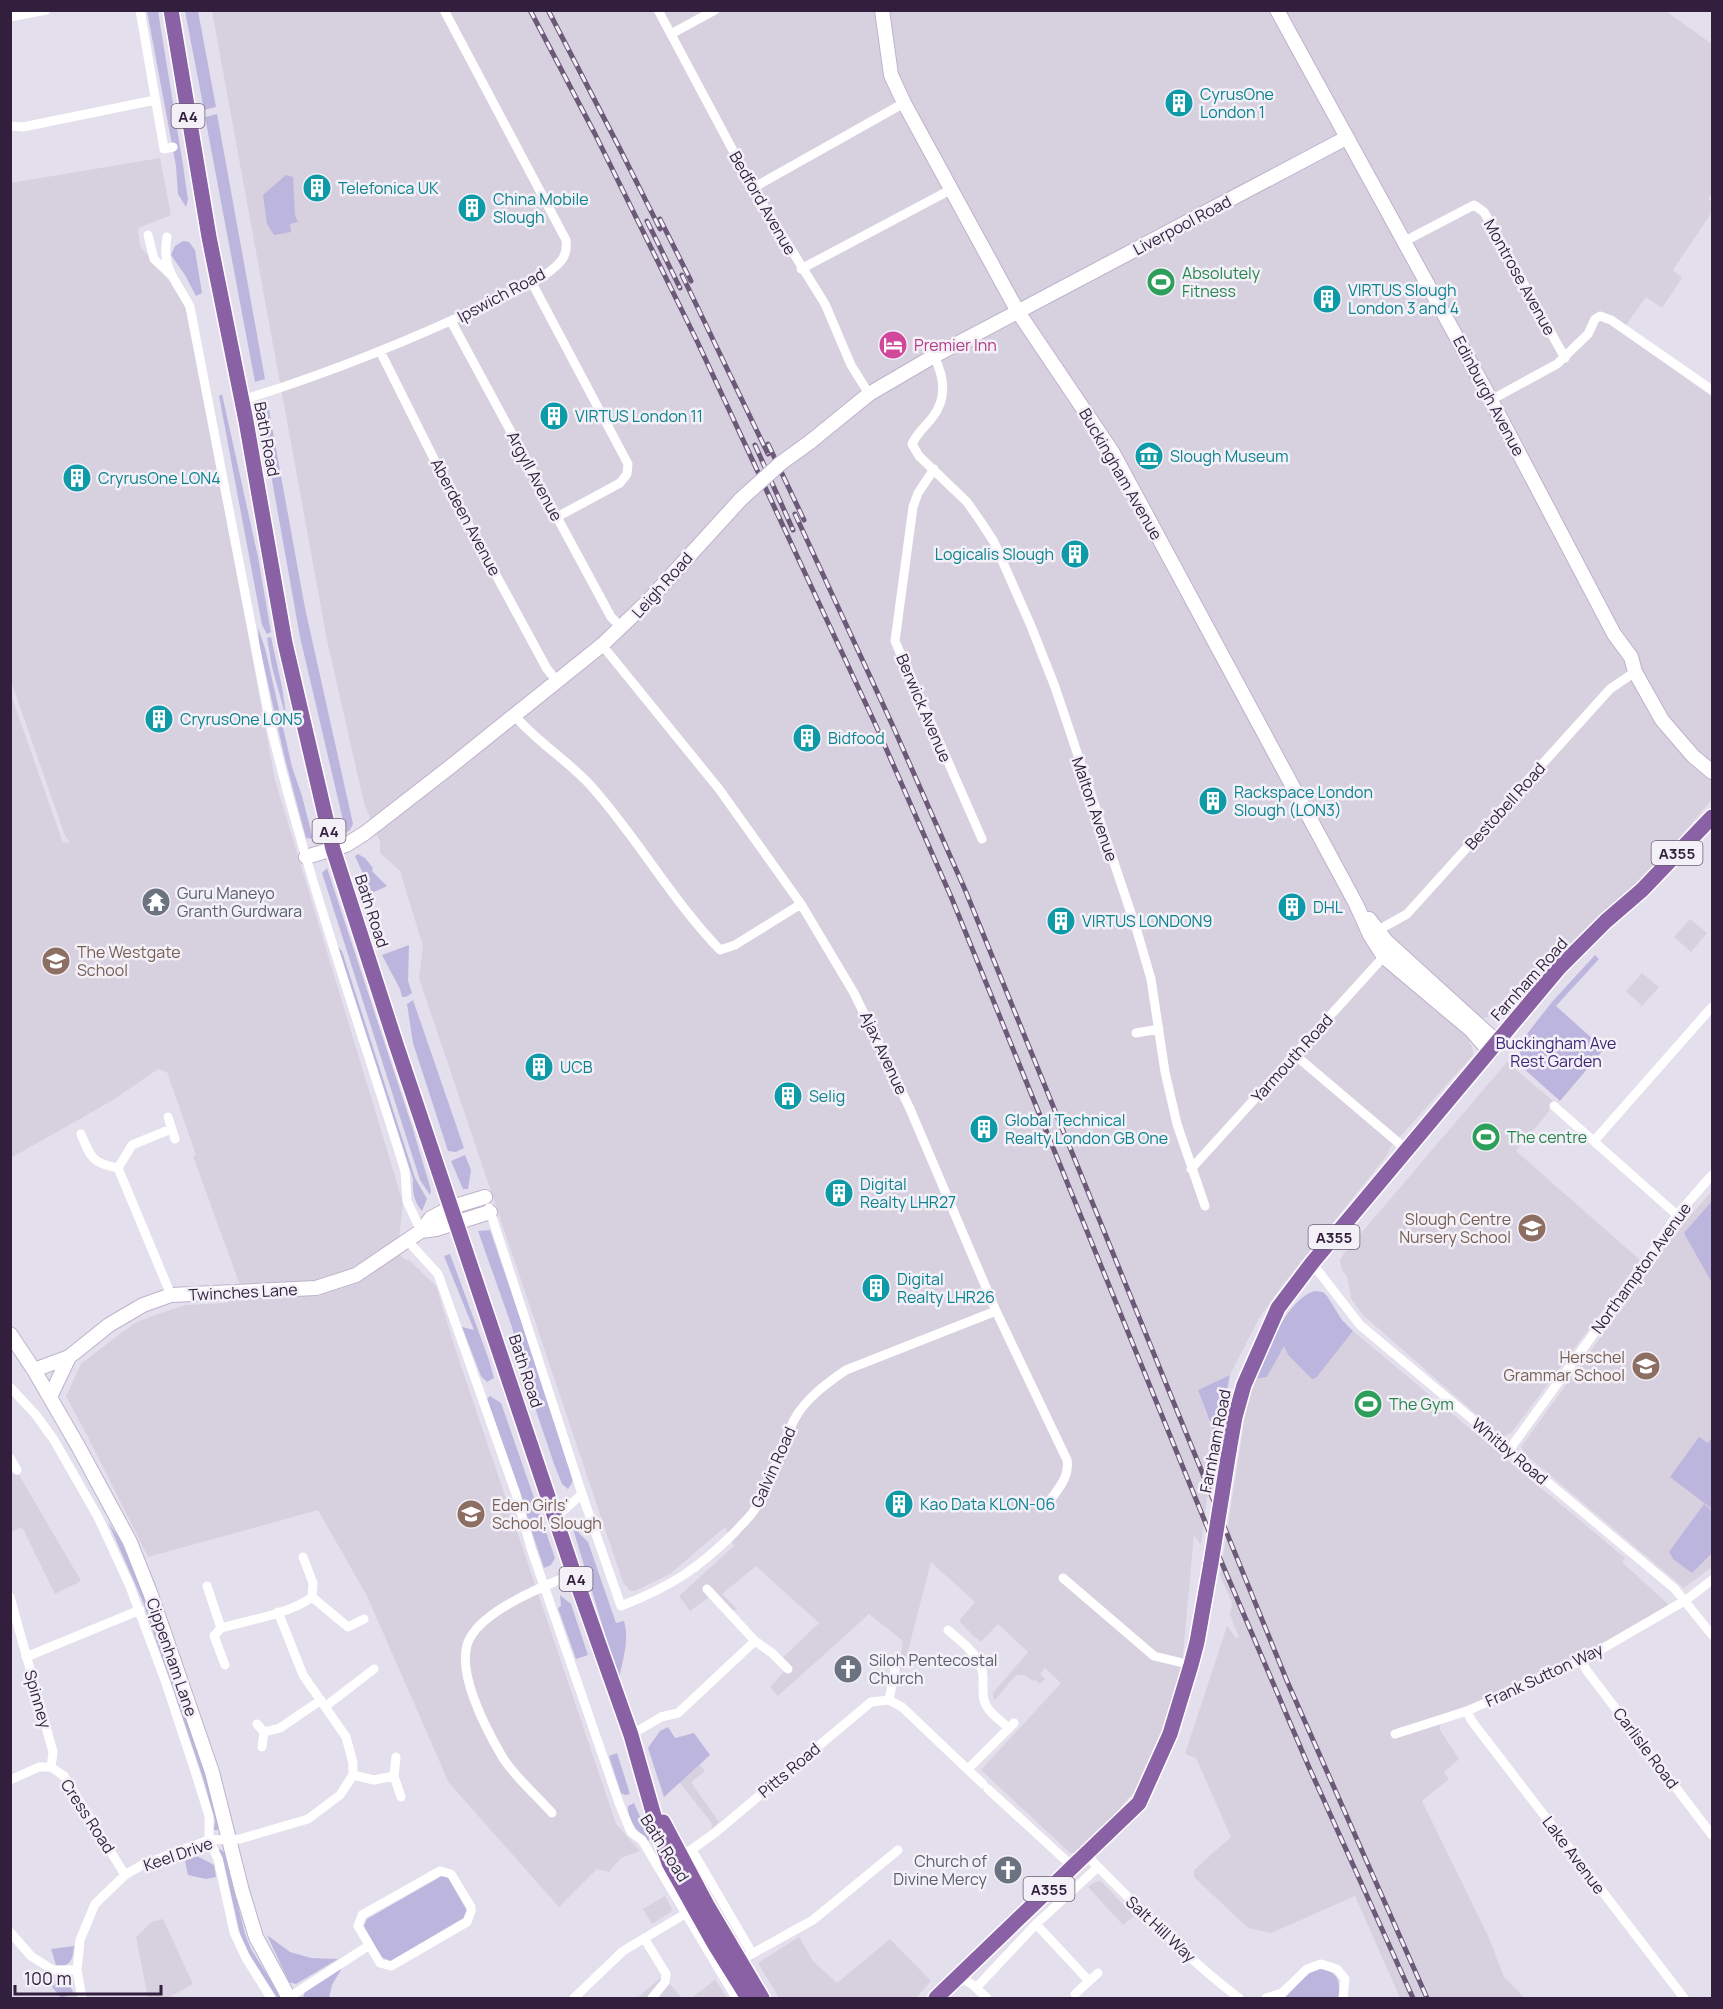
<svg xmlns="http://www.w3.org/2000/svg" width="1723" height="2009" viewBox="0 0 1723 2009" font-family="Manrope,sans-serif">
<style>
.built{fill:#d7d0df}
.green{fill:#bcb6de}
.lines{fill:none;stroke-linecap:round;stroke-linejoin:round}
.secondary-casing{stroke:#bfb2cc;stroke-width:16}
.primary-casing{stroke:#fff;stroke-width:18}
.street{stroke:#fff;stroke-width:9}
.secondary{stroke:#fff;stroke-width:14}
.primary{stroke:#8a61a4;stroke-width:15}
.rail-casing{stroke:#6c5978;stroke-width:5}
.rail{stroke:#f3f0f8;stroke-width:3;stroke-dasharray:9;stroke-linecap:butt}
.secondary-bridge-casing{stroke:#bfb2cc;stroke-width:16;stroke-linecap:butt}
.primary-bridge-casing{stroke:#fff;stroke-width:18;stroke-linecap:butt}
.secondary-bridge{stroke:#fff;stroke-width:14}
.primary-bridge{stroke:#8a61a4;stroke-width:15}
.labels{text-anchor:middle;dominant-baseline:central;stroke-width:5;stroke-linejoin:round;paint-order:stroke}
.shield{fill:#f3f0f8;stroke:#6b5e75;stroke-width:1.5}
.shield-label{font-size:15px;font-weight:bold;fill:#311f3d}
.culture-label{font-size:16px;fill:#0d838f;stroke:#f3f0f8;text-anchor:start}
.street-label{font-size:16px;fill:#311f3d;stroke:#f3f0f8}
.leisure-label{font-size:16px;fill:#27864d;stroke:#f3f0f8;text-anchor:start}
.hotel-label{font-size:16px;fill:#b23c85;stroke:#f3f0f8;text-anchor:start}
.worship-label{font-size:16px;fill:#5b616d;stroke:#f3f0f8;text-anchor:start}
.education-label{font-size:16px;fill:#785e54;stroke:#f3f0f8;text-anchor:start}
.park-label{font-size:16px;fill:#3b2776;stroke:#f3f0f8}
</style>
<rect width="100%" height="100%" fill="#e4dfec"/>
<path class="built" d="M1664 10 1712 44V193L1708 199 1712 202V212L1673 270 1682 278 1662 308 1646 297 1621 332 1712 397V799L1668 852 1626 894 1528 988 1497 1014 1484 1018 1469 1042 1472 1046 1473 1055 1389 1149 1388 1154 1281 1287 1258 1320 1230 1375 1198 1390 1215 1439 1201 1545 1194 1535 1182 1665 1152 1762 1138 1791 1129 1797 1107 1824 1075 1853H1070L981 1770 1061 1683 1045 1668 1040 1674 1045 1679 1040 1684 1035 1680 1033 1681 1025 1675H1016L994 1701 993 1693 1028 1652 998 1624 981 1642 974 1636 959 1621 975 1602 931 1562 903 1670 894 1667 901 1656 903 1641 869 1614 778 1696 770 1687 785 1671 777 1663 819 1623 756 1566 722 1594 737 1609 727 1614 709 1597 690 1611 679 1596 734 1546 725 1527 670 1574 635 1591H630L623 1582 419 978 423 946 400 871 380 853V842L364 803 327 640 212 11Z
M160 158 171 215 138 228 140 246 186 301 275 780 403 1203 399 1238 390 1247 405 1259 409 1260 436 1286 455 1348 616 1824 640 1851 621 1858 609 1872 597 1869 559 1907 449 1783 367 1596 318 1510 148 1557 88 1437 66 1396 81 1364 121 1333 137 1322 161 1313 186 1305 227 1303 240 1285 193 1156 196 1155 167 1072 158 1069 113 1100 11 1158 10 692 63 843 70 842 65 836 11 681V183Z
M1690 919 1707 933 1691 952 1674 937Z
M1642 973 1659 987 1642 1006 1626 991Z
M1507 1062 1553 1101 1547 1114 1516 1151 1640 1260 1512 1432 1502 1437 1362 1314 1351 1298 1347 1276 1342 1270 1340 1260 1345 1252Z
M1712 1191V1567L1684 1588 1525 1454 1521 1447 1682 1225Z
M1353 1331 1625 1558 1622 1562 1670 1606 1576 1659 1490 1697 1440 1715V1730L1459 1759 1444 1772 1449 1779 1422 1801 1489 1938 1504 1977 1525 1998H1400L1355 1896 1271 1933 1248 1928 1194 1877V1870L1231 1837 1196 1758 1185 1754 1227 1626 1236 1638 1239 1637 1230 1615 1232 1602 1220 1576 1246 1410 1255 1379 1267 1377 1284 1345 1288 1355 1312 1378H1316Z
M11 1474 19 1475 81 1581 55 1594 22 1527 11 1532Z
M699 1764 705 1771 692 1781V1784L719 1822 712 1828 711 1822 679 1782Z
M1101 1881 1134 1916 1123 1925 1088 1887 1095 1882Z
M665 1896 672 1909 671 1912 652 1924 643 1909Z
M163 1919 193 1984 168 1998H148L136 1937 152 1922Z
M799 1937 813 1961 837 1983 890 1939 931 1981 916 1998H779L758 1963Z
M663 1976 680 1996 678 1998H637Z
M715 1979 727 1998H691L711 1983Z"/>
<path class="green" d="M147 11H158L183 165 188 200 186 207 178 194 176 166Z
M185 11H198L216 107 204 110Z
M217 114 265 379 255 382 205 117Z
M286 175 293 177 295 215 298 222 290 224 291 232 274 235 267 224 263 195Z
M183 241 189 242 195 250 202 293 196 296 185 275 171 255 175 246Z
M222 394 258 557 271 632 267 634 262 625 219 396Z
M266 405 269 410 305 608 353 824 350 830 346 833 300 637 259 407Z
M258 628 265 648 292 767 302 796 313 839 306 838 285 759 259 644Z
M271 637 282 687 287 721 272 667 267 638Z
M358 854 365 858 373 868 372 871 387 886 374 892 375 899 364 897 357 877 365 878 355 856Z
M327 868 412 1126 431 1190 430 1195 420 1180 322 873Z
M409 945 408 981 412 993 406 997H402L400 989 382 955Z
M337 946 342 951 415 1178 427 1199 422 1211C414 1202 412 1191 413 1179Z
M1595 955 1599 959 1556 1006 1604 1049 1560 1101 1521 1066 1519 1044 1552 1002Z
M413 1000 464 1148 456 1152 448 1151 413 1043 407 1004Z
M465 1155 471 1170 468 1189H463L451 1161Z
M1712 1201V1283L1684 1233Z
M490 1230 574 1475 572 1483 568 1489 562 1484 554 1464 520 1363 512 1327 478 1231Z
M450 1254 489 1360 494 1378 487 1382 481 1376 462 1327 474 1330 444 1256Z
M1314 1291 1323 1292 1327 1296 1342 1320 1353 1331 1316 1378 1312 1379 1288 1355 1284 1346 1267 1377 1255 1379C1267 1353 1285 1301 1314 1291Z
M1230 1375 1217 1441 1198 1390Z
M490 1396 501 1403 555 1558 551 1565 544 1568 487 1399Z
M1699 1437 1708 1443 1712 1437V1509L1670 1477Z
M1704 1504 1712 1511V1553L1692 1573 1673 1559 1669 1552Z
M108 1522 126 1548 153 1617 207 1777 219 1828 217 1830H214L215 1821 203 1778 143 1602Z
M578 1528 579 1533 588 1542 616 1623 624 1621C630 1641 622 1660 619 1680L573 1529Z
M560 1595 571 1604 588 1655 576 1659 558 1608 561 1606Z
M668 1727 675 1738 694 1733 710 1755 664 1797 648 1748 660 1731Z
M617 1753 630 1794 625 1795 621 1793 609 1756Z
M634 1803 650 1839 648 1841C639 1833 627 1820 628 1806Z
M220 1849 225 1853 245 1934 251 1949 282 1998H277L246 1949 240 1934 223 1859 219 1851Z
M197 1856 214 1865 216 1877 206 1879 188 1875 185 1861Z
M442 1876 448 1877 467 1911 465 1917 391 1961 381 1957 364 1926 367 1919Z
M267 1935 290 1952 311 1958 338 1959 296 1984 289 1982Z
M74 1946C73 1958 71 1968 56 1965L51 1949Z
M342 1968 332 1985 329 1998H303L305 1991Z
M1317 1968C1338 1972 1340 1978 1339 1998H1285L1312 1969Z
M59 1980C68 1981 70 1985 74 1994L61 1998 52 1987Z"/>
<g class="lines">
<g class="secondary-casing">
<path id="secondary" d="M882 10 891 75 904 103 1018 312 1113 453 1356 904 1370 935 1384 957 1471 1030 1490 1052
M1277 10 1491 400 1614 634 1631 657 1635 672 1662 720 1693 756 1712 772
M810 442 869 394 934 356 1346 138
M306 857 346 845 365 833 450 767 602 645 649 600 741 499
M1369 919 1387 942 1497 1042
M421 1231 436 1229 490 1212
M10 1334 34 1370 78 1446 130 1542 151 1595 212 1772 242 1891 256 1937 289 1998
M34 1370 69 1357 109 1325 143 1305 171 1295 316 1288 356 1275 421 1231 431 1218 452 1207 485 1197
M50 1397 69 1357"/>
</g>
<g class="primary-casing">
<path id="primary" d="M171 10 209 237 246 421 285 643 333 849 396 1044 574 1574 631 1735 660 1837 669 1863 715 1945 748 1998
M1229 1451 1235 1417 1244 1385 1278 1308 1312 1263 1559 968 1606 921 1642 890 1712 817
M663 1822 707 1905 762 1998
M936 1998 1139 1803 1170 1734 1191 1665 1197 1642 1211 1563"/>
</g>
<path class="street" d="M140 10 164 149 173 147
M658 10 753 188 825 304 851 365 869 394
M10 17 46 10
M671 34 715 10
M10 126 23 127 155 100
M753 188 904 103
M148 235 154 259 170 274
M167 237C161 269 177 281 190 307L270 723C306 875 359 1022 405 1171L407 1201 421 1231
M1405 241 1474 205 1484 212 1565 358
M801 269 952 189
M532 283 628 464 627 474 620 483 557 517
M451 321 611 617 622 628
M380 351 444 479 547 669 557 681
M934 356C944 377 948 398 932 418 925 427 917 433 912 444L919 456 967 502 981 522 994 542 1031 626 1055 687 1137 931 1151 979 1165 1072 1177 1124 1205 1206
M242 400C328 374 413 339 494 301 513 292 547 278 561 261 566 255 567 248 566 240L444 10
M1491 400 1557 364 1588 334 1595 319 1600 316 1611 320 1712 390
M934 469 918 493 913 507 895 641 982 839
M602 645 719 789 801 904 854 993 910 1109 996 1311 1067 1460C1070 1477 1057 1491 1047 1504
M515 716C539 744 569 761 592 787 638 839 672 900 720 950L735 945 801 904
M1373 933 1407 914 1610 689 1635 672
M1136 1033 1159 1029
M1295 1055 1407 1150
M1554 1106 1677 1215
M168 1117 175 1139
M81 1134C91 1158 92 1163 118 1168
M1594 1141 1712 1007
M118 1168 171 1295
M118 1168 132 1145 171 1129
M1191 1169 1387 953
M489 1208 582 1494 621 1606C670 1587 698 1569 735 1532 741 1525 748 1519 753 1512 772 1484 779 1450 794 1420 805 1399 827 1383 846 1370L996 1311
M406 1239 438 1274 516 1494 531 1548 619 1803 631 1832 642 1840 736 1998
M1312 1263 1360 1325 1675 1589 1712 1635
M10 1387 36 1415 54 1440 98 1517 129 1584 166 1683 195 1771 209 1816V1840L218 1859 234 1932 246 1958 271 1998
M1509 1450 1648 1259 1677 1215 1712 1175
M10 1458 17 1470
M556 1517 582 1494
M1063 1578 1154 1656 1191 1665
M207 1586 221 1628C246 1621 292 1613 312 1597L313 1583 303 1557
M707 1589 755 1641 772 1653 788 1669
M10 1597 53 1752 51 1767
M312 1597 348 1627 364 1619
M221 1628 214 1636 225 1665
M948 1630C959 1640 973 1650 980 1664 986 1676 981 1688 984 1700 987 1712 1000 1720 1009 1728
M26 1657 140 1610
M1581 1661 1587 1671 1712 1835
M889 1700 895 1669
M326 1706 374 1669
M1467 1711 1471 1720 1684 1998
M257 1724 264 1732 262 1747
M264 1732 280 1728 321 1700
M1395 1734 1467 1711 1581 1661 1686 1600 1712 1580
M631 1735 661 1717 678 1713 755 1641
M396 1757 394 1776 401 1797
M968 1769 1014 1723
M353 1775 374 1780 394 1776
M10 1780 39 1767H51L64 1776 125 1875
M988 1789 1073 1867
M552 1813C536 1795 516 1778 503 1758 487 1731 453 1668 470 1638 485 1610 545 1585 574 1574
M692 1850 752 1953
M1086 1855C1136 1904 1183 1956 1239 1998
M680 1858 716 1832 871 1702 889 1700 902 1707 983 1784
M440 1871 451 1874 471 1907V1911L467 1922 391 1966 380 1963 358 1926 362 1915Z
M1036 1924 1089 1981
M10 1932 31 1956 53 1970H77
M644 1938 666 1974 665 1982 652 1998
M739 1961 813 1920 898 1850
M960 1977 973 1985 987 1998
M976 1988 1036 1924 1098 1867
M1075 1994 1098 1973
M82 1998 77 1970 80 1940 95 1904 125 1875 142 1865 209 1840 240 1839 308 1819 340 1795 353 1775V1763L346 1737 303 1675 278 1612
M288 1998 368 1946
M574 1998 623 1951 685 1914
M1266 1998 1282 1993 1307 1969 1321 1964 1337 1969 1345 1979 1343 1998"/>
<use href="#secondary" class="secondary"/>
<use href="#primary" class="primary"/>
<g class="rail-casing">
<path id="rail" d="M530 10 595 134 697 341 878 730 952 899 1221 1561 1308 1765 1413 1998
M548 10 620 149 660 229
M660 219 691 281
M647 221 680 288
M682 275 768 454
M768 444 804 520
M755 445 793 530
M795 514 892 724 966 892 1287 1681 1427 1998"/>
</g>
<use href="#rail" class="rail"/>
<g class="secondary-bridge-casing">
<path id="secondary-bridge" d="M741 499 781 463 810 442"/>
</g>
<g class="primary-bridge-casing">
<path id="primary-bridge" d="M1211 1563 1229 1451"/>
</g>
<use href="#secondary-bridge" class="secondary-bridge"/>
<use href="#primary-bridge" class="primary-bridge"/>
</g>
<defs>
<g id="building-disc" transform="scale(1.5)"><circle r="9.5" fill="#0f9aa8" stroke="#f3f0f8"/><path d="M-4-6H4V6H1V3H-1V6H-4ZM-2.5-4.3h1.7v1.8h-1.7ZM.8-4.3h1.7v1.8H.8ZM-2.5-1h1.7V.8h-1.7ZM.8-1h1.7V.8H.8Z" fill="#fff"/></g>
<g id="stadium-disc" transform="scale(1.5)"><circle r="9.5" fill="#2e9e5b" stroke="#f3f0f8"/><path d="M0-5a6.5 5 0 1 0 0 10a6.5 5 0 1 0 0-10ZM-3.5-1.8h7v3.6h-7Z" fill="#fff"/></g>
<g id="hotel-disc" transform="scale(1.5)"><circle r="9.5" fill="#d1479c" stroke="#f3f0f8"/><path d="M-6-4.5h1.5V1H6V5H4.5V3h-9V5H-6ZM-4 0a1.8 1.8 0 1 1 3.6 0ZM.5 0V-2.5h3Q6-2.5 6 0Z" fill="#fff"/></g>
<g id="museum-disc" transform="scale(1.5)"><circle r="9.5" fill="#0f9aa8" stroke="#f3f0f8"/><path d="M0-6L6-3V-2H-6V-3ZM-5-1h2V3h-2ZM-1-1h2V3h-2ZM3-1h2V3H3ZM-6 4H6V6H-6Z" fill="#fff"/></g>
<g id="temple-disc" transform="scale(1.5)"><circle r="9.5" fill="#6b7280" stroke="#f3f0f8"/><path d="M0-6L5-2H3V0L6.5 2.5H4V6H1.5V3h-3V6H-4V2.5H-6.5L-3 0V-2H-5Z" fill="#fff"/></g>
<g id="school-disc" transform="scale(1.5)"><circle r="9.5" fill="#8d6e63" stroke="#f3f0f8"/><path d="M0-5L7-2L0 1L-7-2ZM-4 1L0 2.5L4 1V4Q0 6-4 4Z" fill="#fff"/></g>
<g id="church-disc" transform="scale(1.5)"><circle r="9.5" fill="#6b7280" stroke="#f3f0f8"/><path d="M-1.2-6h2.4v3.5h3.3v2.4h-3.3V6h-2.4V-.1h-3.3v-2.4h3.3Z" fill="#fff"/></g>
</defs>
<g fill-rule="evenodd">
<use href="#building-disc" x="1179" y="103"/>
<use href="#building-disc" x="317" y="188"/>
<use href="#building-disc" x="472" y="208"/>
<use href="#stadium-disc" x="1161" y="282"/>
<use href="#building-disc" x="1327" y="299"/>
<use href="#hotel-disc" x="893" y="345"/>
<use href="#building-disc" x="554" y="416"/>
<use href="#museum-disc" x="1149" y="456"/>
<use href="#building-disc" x="77" y="478"/>
<use href="#building-disc" x="1075" y="554"/>
<use href="#building-disc" x="159" y="719"/>
<use href="#building-disc" x="807" y="738"/>
<use href="#building-disc" x="1213" y="801"/>
<use href="#temple-disc" x="156" y="902"/>
<use href="#building-disc" x="1292" y="907"/>
<use href="#building-disc" x="1061" y="921"/>
<use href="#school-disc" x="56" y="961"/>
<use href="#building-disc" x="539" y="1067"/>
<use href="#building-disc" x="788" y="1096"/>
<use href="#building-disc" x="984" y="1129"/>
<use href="#stadium-disc" x="1486" y="1137"/>
<use href="#building-disc" x="839" y="1193"/>
<use href="#school-disc" x="1532" y="1228"/>
<use href="#building-disc" x="876" y="1288"/>
<use href="#school-disc" x="1646" y="1366"/>
<use href="#stadium-disc" x="1368" y="1404"/>
<use href="#building-disc" x="899" y="1504"/>
<use href="#school-disc" x="471" y="1514"/>
<use href="#church-disc" x="848" y="1669"/>
<use href="#church-disc" x="1008" y="1870"/>
</g>
<g class="labels">
<g class="shield">
<rect x="171.5" y="104" width="33" height="24" rx="4.5"/>
<rect x="312.5" y="819" width="33" height="24" rx="4.5"/>
<rect x="1651.5" y="841" width="51" height="24" rx="4.5"/>
<rect x="1308.5" y="1225" width="51" height="24" rx="4.5"/>
<rect x="559.5" y="1567" width="33" height="24" rx="4.5"/>
<rect x="1023.5" y="1877" width="51" height="24" rx="4.5"/>
</g>
<g class="shield-label">
<text x="188" y="116">A4</text>
<text x="329" y="831">A4</text>
<text x="1677" y="853">A355</text>
<text x="1334" y="1237">A355</text>
<text x="576" y="1579">A4</text>
<text x="1049" y="1889">A355</text>
</g>
<g class="culture-label">
<text x="1200" y="94">CyrusOne<tspan x="1200" dy="18">London 1</tspan></text>
<text x="338" y="188">Telefonica UK</text>
<text x="493" y="199">China Mobile<tspan x="493" dy="18">Slough</tspan></text>
<text x="1348" y="290">VIRTUS Slough<tspan x="1348" dy="18">London 3 and 4</tspan></text>
<text x="575" y="416">VIRTUS London 11</text>
<text x="1170" y="456">Slough Museum</text>
<text x="98" y="478">CryrusOne LON4</text>
<text x="1054" y="554" text-anchor="end">Logicalis Slough</text>
<text x="180" y="719">CryrusOne LON5</text>
<text x="828" y="738">Bidfood</text>
<text x="1234" y="792">Rackspace London<tspan x="1234" dy="18">Slough (LON3)</tspan></text>
<text x="1313" y="907">DHL</text>
<text x="1082" y="921">VIRTUS LONDON9</text>
<text x="560" y="1067">UCB</text>
<text x="809" y="1096">Selig</text>
<text x="1005" y="1120">Global Technical<tspan x="1005" dy="18">Realty London GB One</tspan></text>
<text x="860" y="1184">Digital<tspan x="860" dy="18">Realty LHR27</tspan></text>
<text x="897" y="1279">Digital<tspan x="897" dy="18">Realty LHR26</tspan></text>
<text x="920" y="1504">Kao Data KLON-06</text>
</g>
<g class="street-label">
<text transform="translate(763 203) rotate(60)">Bedford Avenue</text>
<text transform="translate(1182 225) rotate(-28)">Liverpool Road</text>
<text transform="translate(1520 277) rotate(61)">Montrose Avenue</text>
<text transform="translate(501 295) rotate(-28)">Ipswich Road</text>
<text transform="translate(1489 396) rotate(62)">Edinburgh Avenue</text>
<text transform="translate(267 439) rotate(79)">Bath Road</text>
<text transform="translate(1121 474) rotate(60)">Buckingham Avenue</text>
<text transform="translate(535 476) rotate(62)">Argyll Avenue</text>
<text transform="translate(466 517) rotate(62)">Aberdeen Avenue</text>
<text transform="translate(662 585) rotate(-48)">Leigh Road</text>
<text transform="translate(924 708) rotate(67)">Berwick Avenue</text>
<text transform="translate(1505 806) rotate(-48)">Bestobell Road</text>
<text transform="translate(1095 809) rotate(71)">Malton Avenue</text>
<text transform="translate(372 911) rotate(72)">Bath Road</text>
<text transform="translate(1529 979) rotate(-48)">Farnham Road</text>
<text transform="translate(884 1053) rotate(65)">Ajax Avenue</text>
<text transform="translate(1292 1058) rotate(-48)">Yarmouth Road</text>
<text transform="translate(1641 1268) rotate(-54)">Northampton Avenue</text>
<text transform="translate(243 1292) rotate(-3)">Twinches Lane</text>
<text transform="translate(526 1371) rotate(72)">Bath Road</text>
<text transform="translate(1215 1441) rotate(-79)">Farnham Road</text>
<text transform="translate(1510 1451) rotate(40)">Whitby Road</text>
<text transform="translate(773 1467) rotate(-66)">Galvin Road</text>
<text transform="translate(172 1657) rotate(71)">Cippenham Lane</text>
<text transform="translate(1544 1675) rotate(-25)">Frank Sutton Way</text>
<text transform="translate(38 1699) rotate(74)">Spinney</text>
<text transform="translate(1646 1748) rotate(53)">Carlisle Road</text>
<text transform="translate(789 1770) rotate(-40)">Pitts Road</text>
<text transform="translate(88 1816) rotate(57)">Cress Road</text>
<text transform="translate(665 1848) rotate(58)">Bath Road</text>
<text transform="translate(178 1854) rotate(-19)">Keel Drive</text>
<text transform="translate(1574 1855) rotate(53)">Lake Avenue</text>
<text transform="translate(1161 1929) rotate(43)">Salt Hill Way</text>
</g>
<g class="leisure-label">
<text x="1182" y="273">Absolutely<tspan x="1182" dy="18">Fitness</tspan></text>
<text x="1507" y="1137">The centre</text>
<text x="1389" y="1404">The Gym</text>
</g>
<g class="hotel-label">
<text x="914" y="345">Premier Inn</text>
</g>
<g class="worship-label">
<text x="177" y="893">Guru Maneyo<tspan x="177" dy="18">Granth Gurdwara</tspan></text>
<text x="869" y="1660">Siloh Pentecostal<tspan x="869" dy="18">Church</tspan></text>
<text x="987" y="1861" text-anchor="end">Church of<tspan x="987" dy="18">Divine Mercy</tspan></text>
</g>
<g class="education-label">
<text x="77" y="952">The Westgate<tspan x="77" dy="18">School</tspan></text>
<text x="1511" y="1219" text-anchor="end">Slough Centre<tspan x="1511" dy="18">Nursery School</tspan></text>
<text x="1625" y="1357" text-anchor="end">Herschel<tspan x="1625" dy="18">Grammar School</tspan></text>
<text x="492" y="1505">Eden Girls'<tspan x="492" dy="18">School, Slough</tspan></text>
</g>
<g class="park-label">
<text x="1556" y="1043">Buckingham Ave<tspan x="1556" dy="18">Rest Garden</tspan></text>
</g>
</g>
<rect width="1723" height="2009" fill="none" stroke="#311f3d" stroke-width="24"/>
<path d="M15 1985v9h146v-9" fill="none" stroke="#311f3d" stroke-width="3"/>
<text x="24" y="1985" font-size="18" fill="#311f3d" stroke="#f3f0f8" stroke-width="4.5" paint-order="stroke">100 m</text>
</svg>
